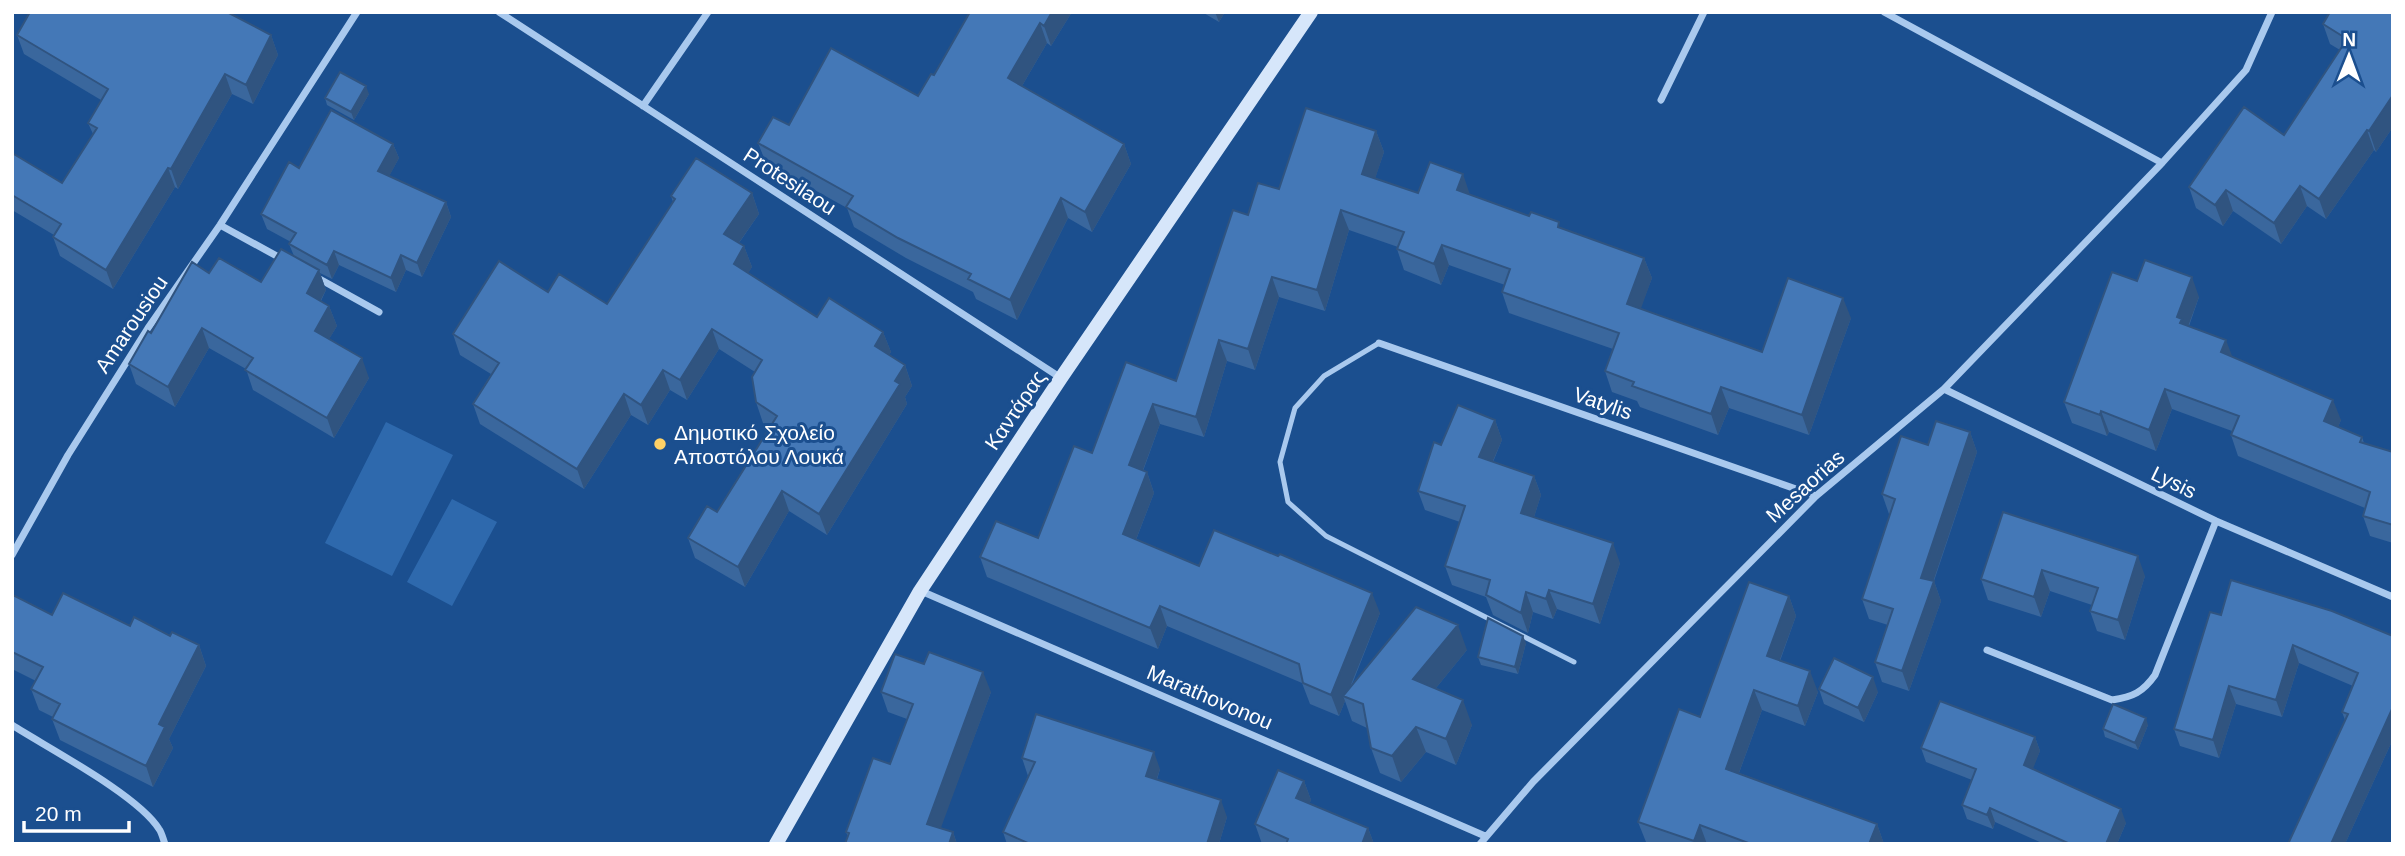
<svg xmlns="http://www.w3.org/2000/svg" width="2405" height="856" viewBox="0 0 2405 856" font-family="Helvetica,sans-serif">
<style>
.green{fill:#2e69ad}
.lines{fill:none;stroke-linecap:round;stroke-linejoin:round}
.lane{stroke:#a9c9ee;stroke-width:5}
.street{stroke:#a9c9ee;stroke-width:7}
.secondary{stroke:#d6e6fa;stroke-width:14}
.wall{fill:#3a679d}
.shaded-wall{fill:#305480}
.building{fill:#4478b7;stroke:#305480;stroke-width:2}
.poi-dot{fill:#ffd166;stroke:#1b4f8f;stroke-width:2.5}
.labels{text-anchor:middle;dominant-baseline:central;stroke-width:6;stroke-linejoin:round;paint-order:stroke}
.street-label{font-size:21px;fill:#fff;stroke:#1b4f8f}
.poi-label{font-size:21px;fill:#fff;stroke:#1b4f8f;text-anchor:start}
</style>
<rect width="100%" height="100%" fill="#1b4f8f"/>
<path class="green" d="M386 422 453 455 392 576 325 543Z
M452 499 497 522 452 606 407 582Z"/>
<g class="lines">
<path class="lane" d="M1379 343 1324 376 1295 408 1280 462 1288 502 1326 536 1574 662"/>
<path class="street" d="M499 12 1061 378
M1884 12 2162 163
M1661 100 1704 12
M643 106 708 12
M220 225 284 260
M316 277 379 312
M1379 343 1816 496
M1944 389 2216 521 2393 597
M12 555 68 455 148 328 220 225 357 12
M921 591 1485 836
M1987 650 2112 700C2133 697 2143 692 2155 675L2216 521
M12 725C48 748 138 795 159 829 162 833 163 839 165 844
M1480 844 1533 782 1816 496 1944 389 2162 163 2246 70 2272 12"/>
<path class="secondary" d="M776 844 920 591 1061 378 1311 12"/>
</g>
<path class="wall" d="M970 12H1072L1051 46 1047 43 1022 86 1124 144 1131 164 1092 232 1068 218 1017 320 976 299 973 292 906 258 854 227 847 208 766 163 758 143 789 125 918 96 934 75Z
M1202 12H1225L1219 22Z
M2393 12V127L2376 152 2374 150 2326 219 2307 206 2281 244 2233 211 2223 226 2196 208 2189 187 2284 135 2340 50 2330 44 2323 24Z
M17 35H271L278 55 253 104 232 94 178 189 175 187 113 289 60 256 53 237 54 235 12 210V153L62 183 93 134 88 123 101 100 24 54Z
M369 94 354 120 327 105 325 98Z
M1376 131 1384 152 1375 178 1418 193 1470 195 1644 258 1652 278 1640 309 1762 352 1851 318 1809 435 1729 408 1718 435 1640 407 1637 401 1612 392 1605 371 1613 349 1509 313 1502 292 1505 285 1449 265 1441 285 1404 270 1397 249 1398 247 1349 230 1325 311 1279 297 1255 370 1227 361 1204 437 1160 424 1143 471 1147 472 1154 493 1136 540 1199 566 1380 613 1351 687 1467 650 1436 688 1472 725 1456 765 1426 752 1401 782 1380 773 1371 748 1367 728 1352 721 1345 701 1339 716 1310 704 1302 683 1167 626 1158 649 987 577 980 557 1038 538 1092 453 1176 381 1248 215 1279 189Z
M393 144 399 158 389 176 446 202 451 217 422 277 406 270 396 292 339 265 332 279 320 273 326 290 321 301 329 306 337 326 329 339 369 378 334 438 253 390 246 369 209 348 175 407 136 384 129 364 151 333 209 273 261 282 294 256 289 244 291 242 267 229 261 214 299 168Z
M752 193 759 214 739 243 744 246 752 267 748 273 817 317 883 332 891 352 889 355 905 365 912 386 905 397 907 404 827 535 789 511 745 587 695 558 688 538 717 512 770 427 763 423 756 402 755 372 719 349 687 400 670 390 648 425 631 415 584 489 480 424 473 404 491 374 460 355 453 334 548 292 607 304 673 202 671 196Z
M2137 281 2199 297 2189 326 2232 357 2341 420 2338 427 2362 437 2364 443 2393 452V543L2370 536 2363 516 2365 508 2238 456 2231 435 2232 431 2172 409 2156 451 2109 432 2107 436 2072 423 2064 402Z
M1495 420 1502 440 1493 462 1534 476 1541 495 1534 517 1620 563 1600 624 1557 609 1553 619 1533 612 1528 633 1493 615 1486 597 1452 585 1445 566 1460 522 1425 510 1418 491Z
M1970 432 1977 452 1934 581 1941 601 1909 691 1882 682 1875 662 1888 625 1869 619 1862 599 1890 515 1889 514 1882 494 1928 445Z
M2003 512 2145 576 2125 640 2097 631 2090 611 2092 605 2050 591 2041 617 1988 600 1981 579Z
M12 596 52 615 130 626 170 636 199 645 206 666 169 739 173 748 153 787 60 740 52 719 53 717 39 710 31 689 36 681 12 669Z
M1789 596 1796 616 1780 661 1818 692 1805 726 1762 710 1739 773 1877 824 1884 844H1650L1646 842 1638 822 1700 717Z
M2221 615 2393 636V739L2345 844H2288L2345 720 2342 712 2353 686 2299 663 2282 717 2236 704 2219 758 2180 746 2174 729Z
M1526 643 1518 674 1481 665 1478 657Z
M1819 689 1878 692 1864 722 1824 704Z
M881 692H991L940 828 953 832 957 844H845L848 837 846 832 890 764 907 719 888 712Z
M2148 725 2138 750 2105 737 2103 729Z
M2035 737 2040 751 2032 769 2126 823 2117 844H2044L1995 822 1993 829 1967 819 1962 805 1972 780 1926 762 1921 748Z
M1022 758 1160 769 1157 780 1227 817 1219 844H1007L1003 832 1028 776Z
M1304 781 1311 800 1309 804 1368 828 1374 844H1262L1255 824Z"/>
<path class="shaded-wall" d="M1052 12H1072L1051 46 1044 26Z
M1215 12H1225L1219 22Z
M1040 23 1047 43 1015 98 1008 78Z
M271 35 278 55 253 104 246 85Z
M225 74 232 94 178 189 171 169Z
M366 86 369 94 354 120 351 112Z
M2393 95V127L2376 152 2369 131Z
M2367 130 2374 150 2326 219 2319 199Z
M1376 131 1384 152 1370 194 1362 174Z
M393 144 399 158 384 186 378 171Z
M1124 144 1131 164 1092 232 1085 212Z
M168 168 175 187 113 289 106 270Z
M1463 174 1470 195 1457 190Z
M2300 186 2307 206 2281 244 2274 223Z
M2226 190 2233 211 2223 226 2215 205Z
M752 193 759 214 731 254 724 234Z
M1061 198 1068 218 1017 320 1010 300Z
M446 202 451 217 422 277 417 263Z
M1341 210 1349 230 1325 311 1317 290Z
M1442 245 1449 265 1441 285 1434 264Z
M744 246 752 267 741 285 734 264Z
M334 251 339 265 332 279 327 265Z
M401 255 406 270 396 292 391 278Z
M1644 258 1652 278 1635 325 1627 304Z
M319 270 326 290 314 313 307 293Z
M1272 277 1279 297 1255 370 1248 349Z
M2192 277 2199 297 2186 332 2177 317Z
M1843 298 1851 318 1809 435 1802 415Z
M329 306 337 326 322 351 315 331Z
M202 328 209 348 175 407 168 387Z
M712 329 719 349 687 400 680 380Z
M883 332 891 352 882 366 875 346Z
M1219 340 1227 361 1204 437 1196 417Z
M2226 340 2234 361 2221 352Z
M362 358 369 378 334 438 327 418Z
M905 365 912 386 905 397 907 404 827 535 819 514Z
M663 370 670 390 648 425 641 405Z
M1721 387 1729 408 1718 435 1711 414Z
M2165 389 2172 409 2156 451 2149 430Z
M624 394 631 415 584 489 577 469Z
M2333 400 2341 420 2332 442 2324 421Z
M1153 404 1160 424 1137 486 1129 465Z
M2101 411 2109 432 2107 436 2100 415Z
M1495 420 1502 440 1486 477 1479 457Z
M1970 432 1977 452 1929 594 1934 581 1941 601 1909 691 1902 671 1921 578Z
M1147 472 1154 493 1130 555 1123 534Z
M1534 476 1541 495 1529 533 1521 513Z
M782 491 789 511 745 587 738 567Z
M1613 543 1620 563 1600 624 1593 604Z
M2138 556 2145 576 2125 640 2118 620Z
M2042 570 2050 591 2041 617 2034 597Z
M1549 590 1557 609 1553 619 1546 599Z
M1526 592 1533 612 1528 633 1521 613Z
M1372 593 1380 613 1346 697 1343 696 1345 701 1339 716 1331 695Z
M1789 596 1796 616 1774 676 1767 656Z
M1160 606 1167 626 1158 649 1150 628Z
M1458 625 1467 650 1423 704 1413 679Z
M1523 636 1526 643 1518 674 1515 667Z
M199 645 206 666 169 739 173 748 153 787 146 766 159 724Z
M2293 645 2299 663 2282 717 2276 700Z
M1810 671 1818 692 1805 726 1798 706Z
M983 672 991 692 935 844 927 824Z
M1873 677 1878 692 1864 722 1858 708Z
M2229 686 2236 704 2219 758 2213 740Z
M1754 690 1762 710 1733 789 1726 769Z
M1463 700 1472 725 1456 765 1446 739Z
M2393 707V739L2345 844H2331Z
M2146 718 2148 725 2138 750 2135 743Z
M1416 727 1426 752 1401 782 1392 756Z
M2035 737 2040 751 2029 779 2024 765Z
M1154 752 1160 769 1152 794 1146 776Z
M1304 781 1311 800 1303 818 1296 798Z
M1221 800 1227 817 1219 844H1207Z
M1990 808 1995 822 1993 829 1987 815Z
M2121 809 2126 823 2117 844H2106Z
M1877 824 1884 844H1869Z
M1700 825 1707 844H1695L1694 841Z
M1368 828 1374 844H1362Z
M953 832 957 844H949Z"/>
<path class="building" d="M30 12H227L271 35 246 85 225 74 171 169 168 168 106 270 53 237 61 224 12 195V153L62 183 97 128 88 123 108 89 17 35Z
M970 12H1052L1044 26 1040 23 1008 78 1124 144 1085 212 1061 198 1010 300 968 279 971 274 898 238 846 207 853 196 758 143 773 117 789 125 831 48 918 96 931 74 934 75Z
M2330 12H2393V95L2369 131 2367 130 2319 199 2300 186 2274 223 2226 190 2215 205 2189 187 2244 107 2284 135 2347 39 2323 24Z
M340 72 366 86 351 112 325 98Z
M1306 108 1376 131 1362 174 1418 193 1430 162 1463 174 1457 190 1529 216 1531 212 1559 222 1558 227 1644 258 1627 304 1762 352 1788 278 1843 298 1802 415 1721 387 1711 414 1632 386 1634 382 1605 371 1619 333 1502 292 1510 269 1442 245 1434 264 1397 249 1404 232 1341 210 1317 290 1272 277 1248 349 1219 340 1196 417 1153 404 1129 465 1147 472 1123 534 1199 566 1214 530 1278 556 1280 554 1372 593 1331 695 1303 683 1299 664 1160 606 1150 628 980 557 996 521 1038 538 1074 446 1092 453 1126 362 1176 381 1233 210 1248 215 1258 183 1279 189Z
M331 110 393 144 378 171 446 202 417 263 401 255 391 278 334 251 327 265 289 244 296 233 261 214 289 162 299 168Z
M696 158 752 193 724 234 744 246 734 264 817 317 829 298 883 332 875 346 905 365 895 381 900 384 819 514 782 491 738 567 688 538 707 506 717 512 777 416 756 402 752 377 762 360 712 329 680 380 663 370 641 405 624 394 577 469 473 404 499 363 453 334 499 261 548 292 559 274 607 304 675 199 671 196Z
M281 249 319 270 307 293 329 306 315 331 362 358 327 418 245 370 253 358 202 328 168 387 129 364 148 331 151 333 192 262 209 273 219 258 261 282Z
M2145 260 2192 277 2177 317 2182 319 2180 323 2226 340 2221 352 2333 400 2324 421 2362 437 2360 442 2393 452V525L2363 516 2370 492 2231 435 2239 416 2165 389 2149 430 2101 411 2100 415 2064 402 2112 272 2137 281Z
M1458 405 1495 420 1479 457 1534 476 1521 513 1613 543 1593 604 1549 590 1546 599 1526 592 1521 613 1486 595 1490 580 1445 566 1465 506 1418 491 1434 442 1441 445Z
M1936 421 1970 432 1921 578 1934 581 1902 671 1875 662 1893 609 1862 599 1895 499 1882 494 1901 436 1928 445Z
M2003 512 2138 556 2118 620 2090 611 2098 588 2042 570 2034 597 1981 579Z
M2231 580 2332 611 2393 636V707L2331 844H2288L2348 714 2342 712 2358 673 2293 645 2276 700 2229 686 2213 740 2174 729 2210 612 2221 615Z
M1749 582 1789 596 1767 656 1810 671 1798 706 1754 690 1726 769 1877 824 1869 844H1751L1700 825 1694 841 1638 822 1679 709 1700 717Z
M63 593 130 626 134 617 170 636 172 632 199 645 159 724 165 727 146 766 52 719 60 704 31 689 43 667 12 652 13 595 52 615Z
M1416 607 1458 625 1413 679 1463 700 1446 739 1416 727 1392 756 1371 748 1363 704 1343 696Z
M1488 618 1523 636 1515 667 1478 657Z
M929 652 983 672 927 824 953 832 949 844H845L849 833 846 832 873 758 890 764 913 704 881 692 895 654 924 664Z
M1834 658 1873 677 1858 708 1819 689Z
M1940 701 2035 737 2024 765 2121 809 2106 844H2070L1990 808 1987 815 1962 805 1976 769 1921 748Z
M2113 704 2146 718 2135 743 2103 729Z
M1036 714 1154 752 1146 776 1221 800 1207 844H1030L1003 832 1035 762 1022 758Z
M1278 770 1304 781 1296 798 1368 828 1362 844H1286L1288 839 1255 824Z"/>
<circle class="poi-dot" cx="660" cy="444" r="7"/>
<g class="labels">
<g class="street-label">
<text transform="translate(790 181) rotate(33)">Protesilaou</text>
<text transform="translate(131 324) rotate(-56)">Amarousiou</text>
<text transform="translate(1603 403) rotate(19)">Vatylis</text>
<text transform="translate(1015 410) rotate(-56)">Καντάρας</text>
<text transform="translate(2174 482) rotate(26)">Lysis</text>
<text transform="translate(1805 486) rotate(-42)">Mesaorias</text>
<text transform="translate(1210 697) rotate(23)">Marathovonou</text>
</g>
<g class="poi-label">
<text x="674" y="432">Δημοτικό Σχολείο<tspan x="674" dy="24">Αποστόλου Λουκά</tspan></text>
</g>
</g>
<rect width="2405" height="856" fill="none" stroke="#ffffff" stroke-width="28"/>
<g transform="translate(2349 56) rotate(1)" stroke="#1b4f8f" stroke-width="5" paint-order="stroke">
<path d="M0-5L12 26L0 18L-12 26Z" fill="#ffffff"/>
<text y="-10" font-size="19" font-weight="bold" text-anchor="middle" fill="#ffffff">N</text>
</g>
<path d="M24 821v10h105v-10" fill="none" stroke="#ffffff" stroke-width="3.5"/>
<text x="35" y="821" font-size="21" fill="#ffffff" stroke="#1b4f8f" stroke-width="5" paint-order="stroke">20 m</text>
</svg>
